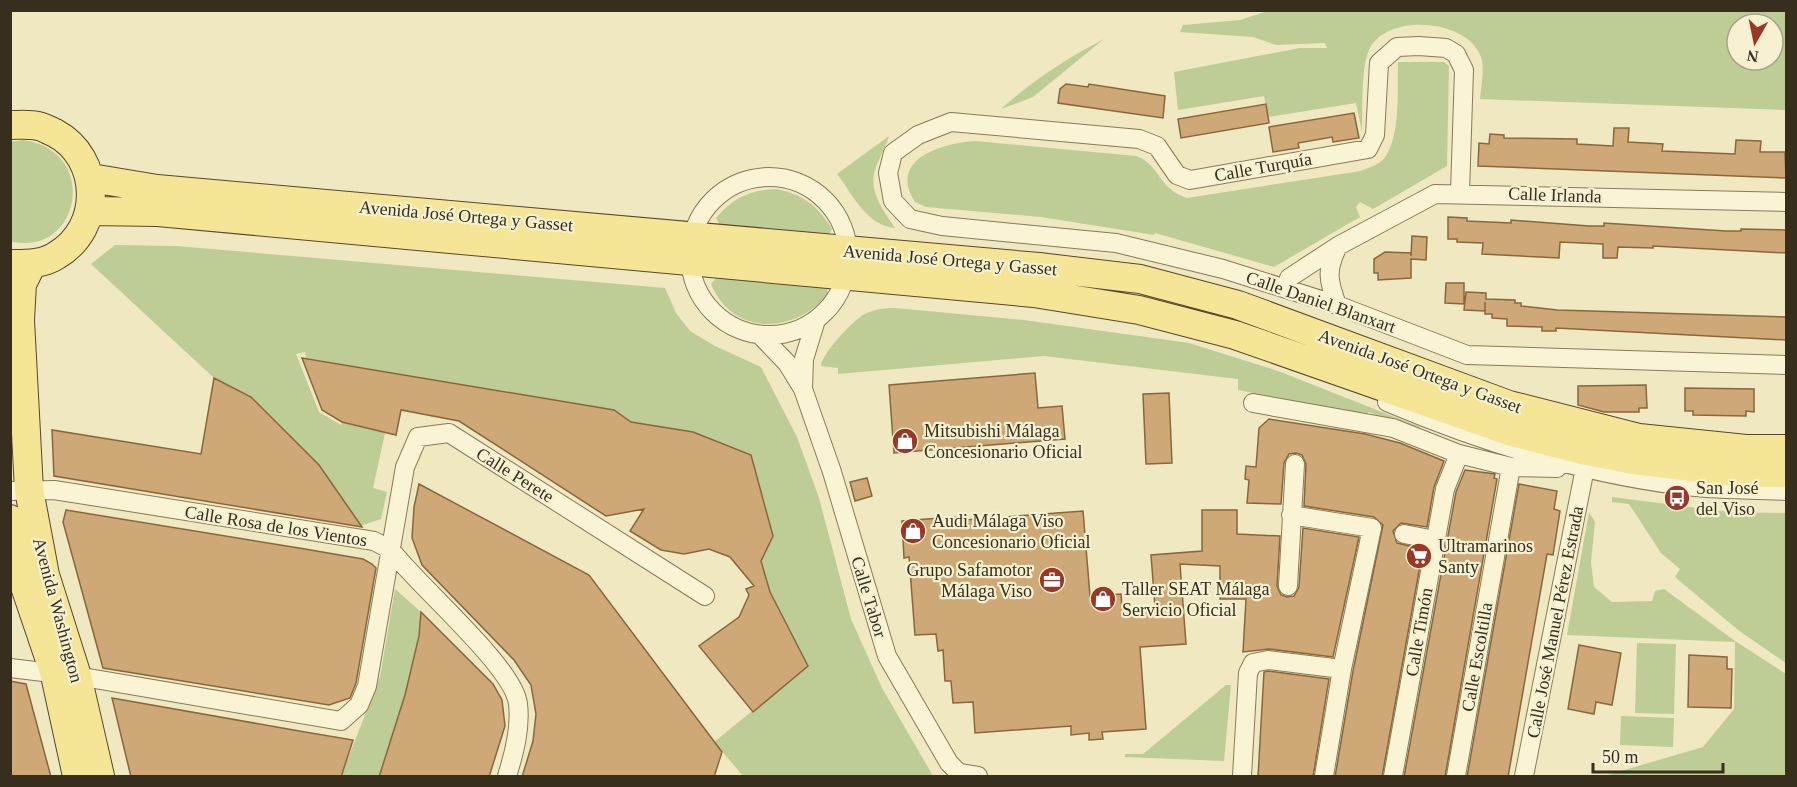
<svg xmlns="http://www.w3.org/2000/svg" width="1797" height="787" viewBox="0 0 1797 787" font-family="Georgia,serif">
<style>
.green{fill:#becd95;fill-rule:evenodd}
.building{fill:#cea876;stroke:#89673d;stroke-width:1.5}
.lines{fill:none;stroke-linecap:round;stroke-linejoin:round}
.street-casing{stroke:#897a58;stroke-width:20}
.primary-casing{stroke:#56472d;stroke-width:30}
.street{stroke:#faf4d4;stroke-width:18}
.primary{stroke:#f4e597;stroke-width:28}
.labels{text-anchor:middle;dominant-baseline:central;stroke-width:4.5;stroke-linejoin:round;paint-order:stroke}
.street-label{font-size:18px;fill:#382e1d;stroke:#f6f1d1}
.poi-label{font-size:18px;fill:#382e1d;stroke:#f6f1d1;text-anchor:start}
</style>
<rect width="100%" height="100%" fill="#efe8c1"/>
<path class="green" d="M1268 11H1786V110L1480 99C1481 87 1485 68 1481 57 1468 20 1392 13 1371 46 1360 64 1363 109 1362 132L1356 103 1268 117 1264 96 1178 110 1174 72 1300 48H1327L1325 43 1276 45 1253 37 1180 32 1183 25 1240 20ZM1737 24H1773V60H1737Z
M1104 39 1033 97 1001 109C1032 81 1067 58 1104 39Z
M1398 62H1444L1449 66 1447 166 1373 209 1360 202 1356 207 1360 217 1274 267 1155 233 1154 235 1041 217 926 207 915 202C887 159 943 143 975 141L1136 156C1161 165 1157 188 1187 198L1361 171C1367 168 1374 166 1379 163 1402 147 1397 88 1398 62Z
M889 136C886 146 880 156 876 167 867 190 883 210 895 228 867 226 853 195 837 174Z
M23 140C102 151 79 259 10 241L11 142Z
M776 189C803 194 818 206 832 229L828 236 720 225 716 218C733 198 750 190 776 189Z
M115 245 176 246 665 288 676 313 690 331 715 346 761 367 797 437 819 498 851 619 882 688 933 776H743L714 742 808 666 770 592 760 561 773 536 751 455 519 395 306 358 305 352 296 354 319 412 341 425 342 422 385 433 373 488 387 492 381 519 360 526 319 465 251 398 214 378 91 264Z
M716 278 827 288 828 294C795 334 733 337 711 284Z
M895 308 1024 320 1189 343 1278 371 1420 427 1419 429 1368 412 1367 416 1238 390V379L1044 356 838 374V368L821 366C822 353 851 323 863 315 873 309 884 308 895 308Z
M1612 497 1729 512 1786 513V663L1738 630 1675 577 1680 569 1661 553 1629 504 1612 502Z
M1589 512 1595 522 1591 562 1594 587 1612 602 1652 601 1655 591 1664 589 1735 641 1786 674V776H1604L1703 747 1734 709 1735 642 1567 635Z
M395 589 421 612C417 669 396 723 379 776H341L380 677Z
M1637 643 1676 644 1674 714 1635 713Z
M1226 685H1231L1224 761 1125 757V754H1143Z
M1621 716 1674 718 1673 747 1620 745Z"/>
<path class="building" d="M1066 84 1088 87 1089 84 1165 96 1163 118 1058 103 1060 89Z
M1266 104 1269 123 1181 138 1178 119Z
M1354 113 1359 138 1333 142 1332 137 1298 143 1299 148 1273 152 1269 127Z
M1614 128H1629L1628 142 1663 144 1662 151 1735 154 1736 140 1761 141 1760 152H1785L1786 178 1478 166 1479 143 1489 144 1490 134 1504 135V138L1577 139V144L1613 146Z
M1448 217 1467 218V221L1511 223V220L1589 226H1604V223L1726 231H1741V229L1786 230V253L1653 246V248L1618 247 1617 258H1603V244L1560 242 1559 258 1482 254 1483 243 1457 242V239H1448Z
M1412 236 1427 237 1426 260 1411 259V278L1378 280V273H1374V259L1385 252 1411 253V256Z
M1446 283H1464V304L1445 303Z
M1466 292 1486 293V299L1515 300V303H1521V306L1557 310 1786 317V340L1556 328V331H1542V327L1507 326V319L1492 318V314H1485V302V311L1464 310Z
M302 358 614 410 631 422 693 432 751 455 773 536 761 561 770 592 808 666 753 712 699 646 739 617 749 595 746 589 754 586 730 557 709 549 684 554 661 550 630 531 644 509 606 516 459 421 401 410 396 435 342 422 322 410Z
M1035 373 1038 408 1062 406 1065 439 894 453 889 385Z
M214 378 251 397 319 465 362 527 54 476 52 430 201 454Z
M1646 385 1647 408H1639V412H1604L1578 405V386Z
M1685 388 1754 389V412L1746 411V416L1693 415V411H1685Z
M1169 393 1172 463 1146 464 1143 394Z
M1269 419 1365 434 1400 443 1444 461 1434 487 1427 527 1401 523 1393 531 1397 543 1423 549 1382 777H1335L1353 671 1383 525 1374 517 1304 506 1306 464 1302 455 1296 453 1289 454 1284 463 1281 504 1247 503 1249 480 1245 479 1246 466 1256 467 1259 428Z
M1465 470 1495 474 1494 478 1497 479 1445 777H1404L1456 492Z
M867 478 872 496 855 501 850 482Z
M419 484 589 575 722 752 714 777H522L533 741 536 714 531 685 514 660 422 565 412 538 414 507Z
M1519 484 1557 491 1554 509 1560 511 1553 555 1547 554 1508 777H1467Z
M66 510 299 548 363 559 372 564 376 568 356 683 350 698 329 705 103 668 63 522Z
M1202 510H1237V534L1280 536 1277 586 1281 595 1287 597 1294 596 1299 587 1303 528 1359 537 1333 657 1269 649 1243 652 1246 599H1220V566L1180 564 1186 644 1140 647 1146 729 1102 732 1103 739 1089 740V733L1071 735V726L975 733 973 702 953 703 951 681H945L943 650 938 651 936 634 915 635 909 557 904 558 902 521 965 516V520L1083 511 1090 596 1121 594 1122 609 1155 607 1151 555 1202 551Z
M421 612 493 684 502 700 505 726 489 777H379L405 695 419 636Z
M1579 645 1621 653 1612 705 1596 702 1594 714 1568 709Z
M1689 655 1727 657V669H1732L1731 708 1688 707Z
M1268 671 1329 679 1313 777H1258L1264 672Z
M10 681 26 684 51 777H10Z
M112 698 305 732 353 740 341 777H131Z"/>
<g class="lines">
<g class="street-casing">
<path id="street" d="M690 256a79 79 0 1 1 158 0a79 79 0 1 1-158 0Z
M1460 192 1464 70 1456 54 1446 48 1419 46 1397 47 1379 63 1375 135 1368 149 1190 180 1177 175 1157 146 1139 139 951 122 918 135 893 153 888 173 893 201 910 219 942 226 1116 243 1223 269 1337 305 1467 355 1786 365
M1289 278 1338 246 1435 194 1786 202
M1337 305C1328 280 1326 270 1338 246
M760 335 787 363 803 389 832 472 887 656 949 763 959 773 978 776
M803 389 804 359 816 320
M1387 402C1479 441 1578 472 1677 485 1713 490 1750 489 1786 491
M1253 403 1393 428 1459 454 1511 467 1557 468
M10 491 54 490 374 541 391 550C418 586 514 667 518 704 521 728 514 754 507 776
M1291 515 1372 528 1342 669 1324 776
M1404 534 1435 540
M1288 586 1295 464
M10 668 77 676 341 721 359 705 367 686 405 467 418 437 449 433 705 596
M1242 776 1248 673 1253 663 1268 660 1342 669
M1393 776 1445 489 1459 454
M1456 776 1511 467
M1524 776 1585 468"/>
</g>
<g class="primary-casing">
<path id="primary" d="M10 125C20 125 30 124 38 126 44 127 50 131 55 133 102 158 103 228 57 255 44 264 28 264 13 264
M91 178 157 189 1039 267 1140 279 1238 305 1509 405 1639 438 1746 449H1786
M90 211 158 212 1034 293 1139 310 1235 335 1512 432 1582 450 1633 460 1744 473H1786
M32 264 22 284 20 320 29 490 45 575 77 676 100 776
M10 519 18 566 55 675 77 776"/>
</g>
<use href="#street" class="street"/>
<use href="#primary" class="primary"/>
</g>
<defs>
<g id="shop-disc" transform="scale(1.35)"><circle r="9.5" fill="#993827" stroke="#f6f1d1"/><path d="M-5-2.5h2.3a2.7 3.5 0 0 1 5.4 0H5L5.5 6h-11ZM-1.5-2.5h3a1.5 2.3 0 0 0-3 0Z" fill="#fff"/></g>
<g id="bus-disc" transform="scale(1.35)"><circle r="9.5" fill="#993827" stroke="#f6f1d1"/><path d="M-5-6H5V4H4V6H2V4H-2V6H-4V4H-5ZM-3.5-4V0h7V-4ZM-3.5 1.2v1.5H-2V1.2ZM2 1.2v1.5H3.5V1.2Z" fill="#fff"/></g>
<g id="supermarket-disc" transform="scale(1.35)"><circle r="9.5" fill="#993827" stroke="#f6f1d1"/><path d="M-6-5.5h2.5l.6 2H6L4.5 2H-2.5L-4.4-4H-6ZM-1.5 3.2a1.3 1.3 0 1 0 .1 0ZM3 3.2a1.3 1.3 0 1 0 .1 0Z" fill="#fff"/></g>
<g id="office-disc" transform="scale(1.35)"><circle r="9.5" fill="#993827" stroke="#f6f1d1"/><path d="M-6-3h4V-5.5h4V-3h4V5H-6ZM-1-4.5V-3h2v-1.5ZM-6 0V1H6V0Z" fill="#fff"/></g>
</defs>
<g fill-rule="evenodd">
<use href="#shop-disc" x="905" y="441"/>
<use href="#bus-disc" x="1677" y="498"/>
<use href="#shop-disc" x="913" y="531"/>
<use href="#supermarket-disc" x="1419" y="556"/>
<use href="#office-disc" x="1052" y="580"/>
<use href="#shop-disc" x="1103" y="599"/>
</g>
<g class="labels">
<g class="street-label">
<text transform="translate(1263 167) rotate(-10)">Calle Turquía</text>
<text transform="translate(1555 195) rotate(2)">Calle Irlanda</text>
<text transform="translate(466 216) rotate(5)">Avenida José Ortega y Gasset</text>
<text transform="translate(950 260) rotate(5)">Avenida José Ortega y Gasset</text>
<text transform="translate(1321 302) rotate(19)">Calle Daniel Blanxart</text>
<text transform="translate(1420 371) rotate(20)">Avenida José Ortega y Gasset</text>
<text transform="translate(515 475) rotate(32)">Calle Perete</text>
<text transform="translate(276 526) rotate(9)">Calle Rosa de los Vientos</text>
<text transform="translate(869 597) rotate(73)">Calle Tabor</text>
<text transform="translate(58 610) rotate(75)">Avenida Washington</text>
<text transform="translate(1555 622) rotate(-79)">Calle José Manuel Pérez Estrada</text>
<text transform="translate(1419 632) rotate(-80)">Calle Timón</text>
<text transform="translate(1477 657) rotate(-80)">Calle Escoltilla</text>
</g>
<g class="poi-label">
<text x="924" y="431">Mitsubishi Málaga<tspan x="924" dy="21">Concesionario Oficial</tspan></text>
<text x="1696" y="488">San José<tspan x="1696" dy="21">del Viso</tspan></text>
<text x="932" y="521">Audi Málaga Viso<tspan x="932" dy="21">Concesionario Oficial</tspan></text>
<text x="1438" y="546">Ultramarinos<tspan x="1438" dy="21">Santy</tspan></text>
<text x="1032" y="570" text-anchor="end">Grupo Safamotor<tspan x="1032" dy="21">Málaga Viso</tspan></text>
<text x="1122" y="589">Taller SEAT Málaga<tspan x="1122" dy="21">Servicio Oficial</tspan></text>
</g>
</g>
<rect width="1797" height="787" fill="none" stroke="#382e1d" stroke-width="24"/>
<g transform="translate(1755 42) rotate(189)"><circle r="28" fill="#f6f1d1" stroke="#aaa389" stroke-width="1.5"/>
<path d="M0-4.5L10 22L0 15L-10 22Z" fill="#993827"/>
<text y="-9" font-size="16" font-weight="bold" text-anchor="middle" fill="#382e1d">N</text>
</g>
<path d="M1593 763v9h130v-9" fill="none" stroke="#382e1d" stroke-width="3"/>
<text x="1602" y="763" font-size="18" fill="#382e1d" stroke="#f6f1d1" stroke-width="4.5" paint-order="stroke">50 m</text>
</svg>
